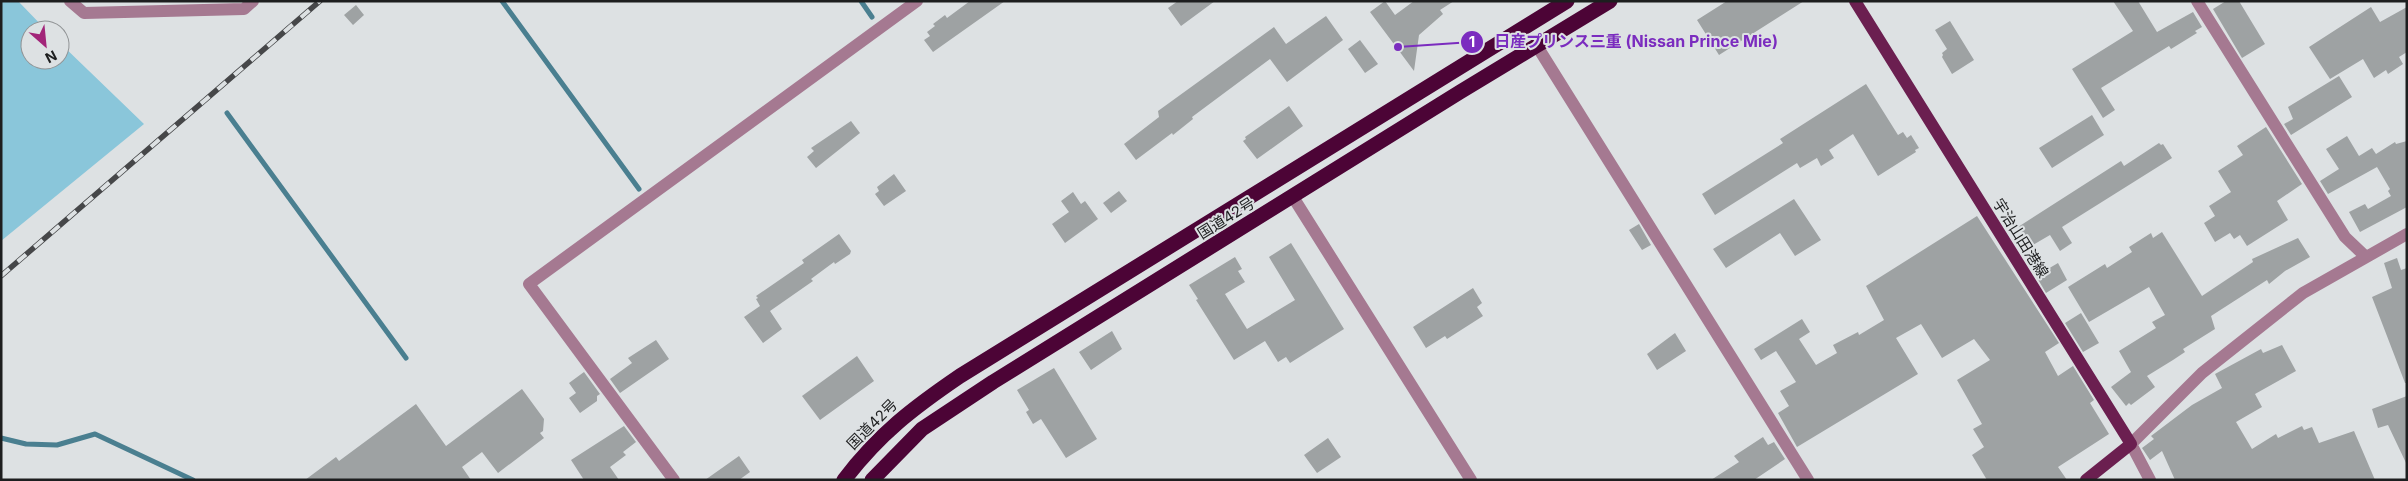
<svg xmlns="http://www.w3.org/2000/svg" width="2408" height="481" viewBox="0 0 2408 481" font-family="Inter,'Noto Sans JP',sans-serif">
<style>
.green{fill:#8ac6da}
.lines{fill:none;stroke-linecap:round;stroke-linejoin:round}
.stream{stroke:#4a7f90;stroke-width:5}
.building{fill:#9ea2a3}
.minor{stroke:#a57991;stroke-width:12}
.major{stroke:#6b1f50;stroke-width:12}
.highway{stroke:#4c0436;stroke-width:15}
.rail-casing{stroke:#464749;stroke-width:5.5}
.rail{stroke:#dde1e3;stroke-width:4;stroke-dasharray:11;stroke-linecap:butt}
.labels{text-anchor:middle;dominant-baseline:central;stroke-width:4;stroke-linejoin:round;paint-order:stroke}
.street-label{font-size:15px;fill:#1d1e1f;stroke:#dde1e3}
.leader{fill:none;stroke:#7b2cbf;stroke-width:2}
.callout-dot{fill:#7b2cbf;stroke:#dde1e3;stroke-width:2}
.mark-label{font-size:15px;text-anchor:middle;font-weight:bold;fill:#fff}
.callout-label{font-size:16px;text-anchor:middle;font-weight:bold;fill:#7b2cbf;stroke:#dde1e3;stroke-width:4;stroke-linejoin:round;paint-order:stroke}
</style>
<rect width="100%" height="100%" fill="#dde1e3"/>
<path class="green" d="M1 1H18L46 30H30V60H60V43L144 124 1 241Z"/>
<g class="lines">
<path class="stream" d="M502 1 639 189
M861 1 872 17
M227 113 406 358
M1 438 26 444 57 445 95 434 193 480"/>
</g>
<path class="building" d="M970 1H1005L933 52 924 40 930 36 927 32 935 26 933 24 945 15 947 18Z
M1178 1H1215L1181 26 1168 8Z
M1385 1 1395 15 1414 1H1454L1440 10 1443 14 1419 35 1414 71 1370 12Z
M1727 1H1804L1719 55 1697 20Z
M2113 1H2138L2157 32 2193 12 2202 27 2195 31 2197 33 2171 49 2169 46 2101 88 2115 110 2103 118 2072 69 2133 31Z
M2226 1H2239L2265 44 2242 58 2213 9Z
M356 5 364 15 353 25 344 15Z
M2371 7 2380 22 2407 7V52L2399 57 2403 64 2388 74 2386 70 2374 78 2363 59 2330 79 2309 47Z
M1326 16 1343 40 1287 82 1270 59 1192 117 1193 119 1173 135 1172 133 1136 160 1124 144 1159 117 1158 111 1274 27 1286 44Z
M1950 21 1974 60 1952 74 1942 57 1943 55 1942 53 1947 49 1935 30Z
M1360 40 1378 64 1365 73 1348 49Z
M2339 76 2352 97 2291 135 2284 124 2293 119 2288 107Z
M1866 84 1898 135 1903 132 1907 138 1911 135 1919 148 1915 150 1916 152 1878 176 1853 134 1829 150 1834 158 1821 166 1817 158 1800 168 1797 163 1715 215 1702 194 1783 143 1780 139Z
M1289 106 1303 126 1257 159 1243 141 1246 139 1245 137Z
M2092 115 2104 135 2052 168 2039 148Z
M851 121 860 133 816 168 807 157 814 151 811 148Z
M2266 127 2302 184 2277 201 2288 220 2247 246 2240 235 2234 239 2230 233 2215 242 2204 223 2215 216 2209 206 2231 192 2218 171 2243 155 2237 146Z
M2347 136 2359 156 2372 148 2376 154 2395 142 2396 144 2407 141V207L2360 232 2349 212 2365 204 2368 209 2391 196 2388 191 2390 189 2377 167 2328 194 2320 181 2339 169 2326 149Z
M2159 143 2161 145 2163 144 2172 158 2062 227 2072 243 2060 251 2050 235 2031 246 2018 227 2121 161 2124 166Z
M894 174 906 191 884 206 875 194 879 191 877 187Z
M1119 191 1127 201 1111 213 1103 203Z
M1073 192 1081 204 1085 201 1098 219 1065 243 1052 224 1069 212 1061 201Z
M1794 199 1821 240 1795 256 1780 233 1726 268 1713 249Z
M1977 216 2059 343 2045 352 2058 376 2073 366 2094 400 2090 403 2109 434 2058 467 2067 480H1987L1972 455 1984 447 1973 429 1982 424 1957 380 1990 360 1974 339 1942 358 1921 324 1896 338 1918 374 1797 447 1778 413 1789 406 1780 391 1796 382 1776 351 1761 360 1754 349 1802 319 1810 332 1799 339 1816 365 1837 353 1833 345 1858 332 1859 335 1884 320 1866 286Z
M1639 224 1651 245 1642 250 1629 230Z
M2162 232 2202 296 2253 262 2252 259 2298 238 2310 257 2285 271 2269 284 2267 280 2211 316 2215 329 2183 349 2185 352 2173 360 2147 376 2155 387 2131 405 2129 403 2126 406 2111 387 2131 372 2119 351 2156 328 2152 322 2165 315 2149 287 2089 322 2068 287 2105 264 2107 268 2132 252 2129 247 2151 233 2153 238Z
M839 234 851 251 850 254 835 264 834 262 811 279 813 281 770 311 782 329 763 343 744 317 760 306 756 299 758 298 756 296 804 263 802 260Z
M1291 243 1344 329 1290 363 1286 357 1278 362 1265 341 1234 360 1196 300 1198 299 1189 285 1235 257 1242 269 1238 271 1245 282 1225 294 1247 329 1295 300 1269 257Z
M2397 258 2401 270 2407 268V383H2405L2372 297 2392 288 2384 263Z
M2058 263 2067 280 2046 293 2036 276Z
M1473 288 1482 303 1477 307 1483 316 1447 339 1445 336 1426 348 1413 327Z
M2081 313 2099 343 2083 352 2065 323Z
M1112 331 1122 349 1091 370 1079 352Z
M1675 333 1686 351 1657 370 1647 354Z
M656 340 669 359 620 393 610 379 632 363 628 358Z
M2282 345 2296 371 2255 394 2262 407 2236 422 2252 449 2276 434 2278 438 2302 426 2304 430 2312 427 2319 443 2354 431 2375 480H2175L2162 451 2150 460 2142 448 2154 439 2151 436 2192 405 2222 388 2215 374 2261 349 2263 353Z
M857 356 874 381 820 420 802 396Z
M1054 368 1097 439 1066 458 1041 419 1033 424 1026 412 1029 410 1017 390Z
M584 372 600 394 597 396V401L580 413 569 398 576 393 569 383Z
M522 389 544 419 543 431 540 433 544 438 498 473 482 452 462 467 471 480H305L336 457 339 461 416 404 446 446Z
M2407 396V465L2388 425 2378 428 2372 409Z
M624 426 636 442 623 452 626 455 610 467 619 480H584L571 460Z
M1763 437 1768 445 1774 442 1785 459 1754 480H1711L1739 462 1734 456Z
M1328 438 1341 457 1317 473 1304 455Z
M739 456 750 472 739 480H705Z"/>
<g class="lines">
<path class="minor" d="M70 1 84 13 244 9 253 1
M2197 1 2345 237 2365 256
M1537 46 1808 480
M1293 197 1471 480
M674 480 529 284 917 1
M2150 480 2131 444 2202 373 2303 293 2407 234"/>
<path class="major" d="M1855 1 2131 444 2086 480"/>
<path class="highway" d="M844 480C879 434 913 408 960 376L1567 1
M872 480 922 429 993 382 1460 92 1610 1"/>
<g class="rail-casing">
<path id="rail" d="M1 276 320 1"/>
</g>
<use href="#rail" class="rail"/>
</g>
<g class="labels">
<g class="street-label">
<text transform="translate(1226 218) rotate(-32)">国道42号</text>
<text transform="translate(2021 238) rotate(58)">宇治山田港線</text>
<text transform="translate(872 424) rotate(-45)">国道42号</text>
</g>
</g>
<path class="leader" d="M1398 47L1472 42"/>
<g class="callout-dot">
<circle cx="1398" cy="47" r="5"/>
<circle cx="1472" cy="42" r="12"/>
</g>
<g class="mark-label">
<text x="1472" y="47">1</text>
</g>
<g class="callout-label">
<text x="1636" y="47">日産プリンス三重 (Nissan Prince Mie)</text>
</g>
<rect width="2408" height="481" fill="none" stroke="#1d1e1f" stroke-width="5"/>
<g transform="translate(45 45) rotate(153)"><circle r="24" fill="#dde1e3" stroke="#909395"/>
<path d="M0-4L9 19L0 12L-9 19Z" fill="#a22579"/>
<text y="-8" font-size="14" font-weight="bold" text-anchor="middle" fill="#1d1e1f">N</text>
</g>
</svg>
